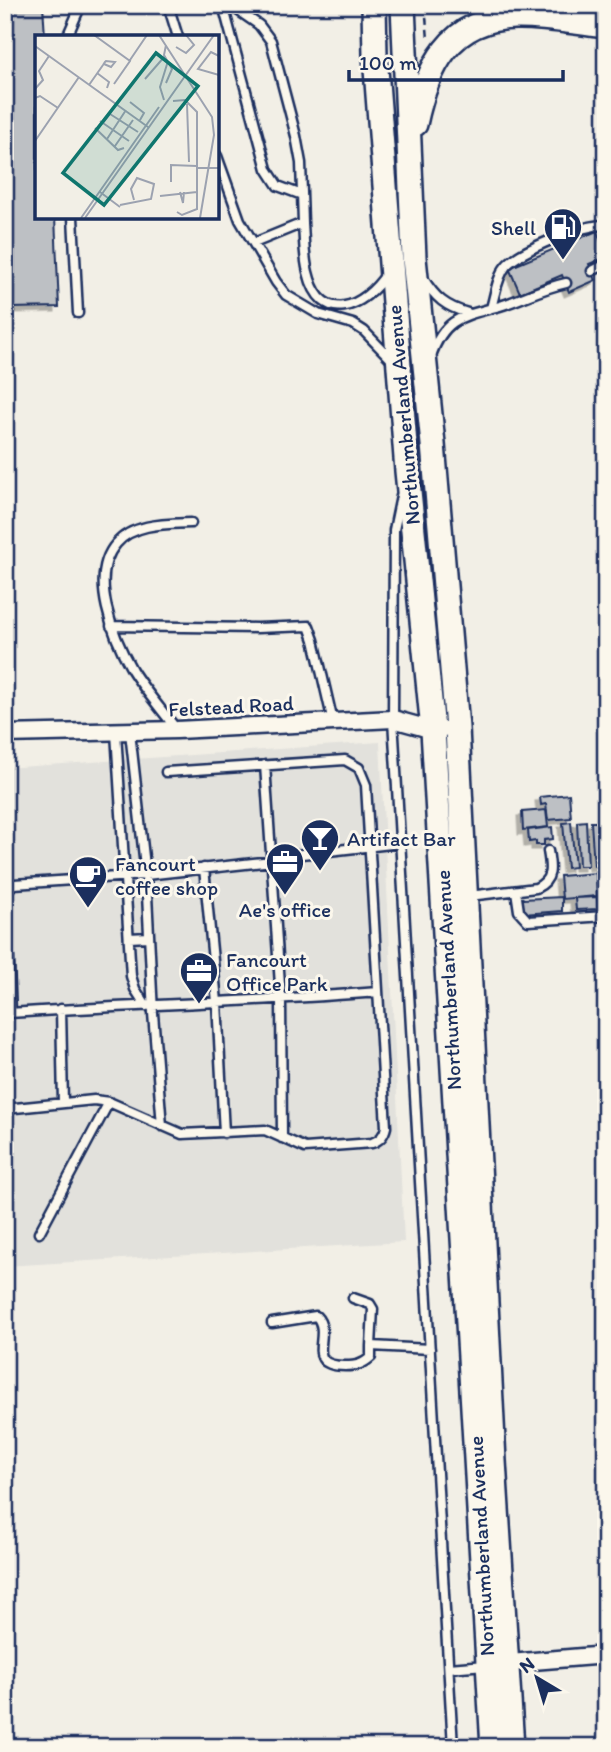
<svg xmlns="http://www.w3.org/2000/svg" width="611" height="1752" viewBox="0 0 611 1752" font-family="Itim,sans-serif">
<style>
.built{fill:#e2e1dc}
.building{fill:#bdc0c4;stroke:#1b2f5e;stroke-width:2;filter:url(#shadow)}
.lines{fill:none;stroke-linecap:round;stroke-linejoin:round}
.lane-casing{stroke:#1b2f5e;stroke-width:13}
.street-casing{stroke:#1b2f5e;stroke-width:21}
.secondary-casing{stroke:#1b2f5e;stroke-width:28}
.path{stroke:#1b2f5e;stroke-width:2.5;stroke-dasharray:7 5;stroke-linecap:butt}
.lane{stroke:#fbf7ec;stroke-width:8}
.street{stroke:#fbf7ec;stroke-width:16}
.secondary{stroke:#fbf7ec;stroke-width:23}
.labels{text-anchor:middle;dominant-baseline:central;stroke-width:6;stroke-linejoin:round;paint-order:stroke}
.poi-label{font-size:21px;fill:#1b2f5e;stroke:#fbf7ec;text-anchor:start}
.street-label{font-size:21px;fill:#1b2f5e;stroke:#fbf7ec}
.inset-road{fill:none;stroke:#9ca2b0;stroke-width:2}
.view{fill:#0f766e;fill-opacity:0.15;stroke:#0f766e;stroke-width:3.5}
.inset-edge{fill:none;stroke:#1b2f5e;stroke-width:3.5}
</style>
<defs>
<filter id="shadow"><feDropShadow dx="-4.5" dy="4.5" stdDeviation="0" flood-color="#0004"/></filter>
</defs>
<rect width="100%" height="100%" fill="#f2efe6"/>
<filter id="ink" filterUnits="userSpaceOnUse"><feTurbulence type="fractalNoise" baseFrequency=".0143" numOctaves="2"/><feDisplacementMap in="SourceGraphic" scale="14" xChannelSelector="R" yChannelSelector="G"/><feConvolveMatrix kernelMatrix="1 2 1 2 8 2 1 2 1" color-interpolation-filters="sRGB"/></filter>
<g filter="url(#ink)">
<path class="built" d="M380 742 404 1242 5 1266V768Z"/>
<path class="building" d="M5 5H43L45 37H37V217H55L59 307 11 308 5 210Z
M597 231 606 257 589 264 596 280 569 292 562 275 520 293 509 268Z
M569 794 571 818 548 820 546 804 541 805 540 797Z
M546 810 548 827 523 830 522 812Z
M586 821 588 866H579L577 822Z
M571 822 575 867 567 868 563 823Z
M591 822H601L603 865 594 866Z
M552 827 553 839 544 840V845H536V841L529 842 528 830Z
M596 873 597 896 562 899 560 876Z
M562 897V911L523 914 522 899Z
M597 897 598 909 576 910 575 898Z"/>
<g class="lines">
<g class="lane-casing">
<path id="lane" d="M168 5 178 37
M223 5 267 169 278 186 302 195
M230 5 259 25 271 41 296 136 301 163 303 223 254 243
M67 37 81 5
M217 156 240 220 276 282 286 295 318 314 353 324 364 331 392 360
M73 217 78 313
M303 223C304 239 304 257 308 272 321 327 364 308 387 273
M592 271 606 264
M423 278C435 298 446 307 468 313
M491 308C495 295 497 277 506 266 518 251 586 223 606 225
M431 356C445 315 466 316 503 305 524 298 543 288 566 283
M401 496 394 530 393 719 453 1747
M111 626 257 628 309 626 314 640 333 722
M177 730C162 710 145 691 132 670 114 639 88 576 116 544 133 523 167 524 191 523
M116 732 131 976 135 989 146 1006
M130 732 146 875 153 1013 162 1126
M265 765 281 1000 282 1138
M204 868 217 1002 224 1133
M516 891 519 911 528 921 606 916
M469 896 536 888C553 880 551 868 548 851
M129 938 149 937
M61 1009 63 1103
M8 1013C131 1005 255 1002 378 992
M11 1013 6 895 8 889 14 884 146 875 272 861 302 854 400 843
M5 1109 94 1100 109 1102 182 1134 265 1130 305 1148 372 1143C380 1140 384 1136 386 1127L366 785 359 768 345 760 166 772
M39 1233 109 1102
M353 1298 370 1304 373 1309 371 1346 430 1349
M272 1323 316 1316C334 1334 301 1366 345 1366 356 1366 362 1365 371 1357V1346
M449 1668 485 1665"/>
</g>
<g class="street-casing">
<path id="street" d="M5 734 177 730 393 719 433 730 441 729
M497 1664 606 1655"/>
</g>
<g class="secondary-casing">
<path id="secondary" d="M374 5 375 56 407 471 433 730 493 1747
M403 5 414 258 433 444 457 728 494 1461 512 1747
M415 124C427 68 449 19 515 17 545 16 576 23 606 26"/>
</g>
<path class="path" d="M425 5 428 39"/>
<use href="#lane" class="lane"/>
<use href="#street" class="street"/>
<use href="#secondary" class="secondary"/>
</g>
</g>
<defs>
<g id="fuel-pin" transform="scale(2.0125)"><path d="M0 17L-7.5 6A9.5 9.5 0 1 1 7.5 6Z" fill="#1b2f5e" stroke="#fbf7ec"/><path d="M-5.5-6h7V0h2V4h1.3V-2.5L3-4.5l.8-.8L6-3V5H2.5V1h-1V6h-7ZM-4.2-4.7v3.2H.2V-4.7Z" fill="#fff"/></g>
<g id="bar-pin" transform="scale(2.0125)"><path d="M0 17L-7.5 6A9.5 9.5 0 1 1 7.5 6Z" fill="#1b2f5e" stroke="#fbf7ec"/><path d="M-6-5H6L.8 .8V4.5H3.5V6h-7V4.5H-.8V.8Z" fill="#fff"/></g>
<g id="office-pin" transform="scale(2.0125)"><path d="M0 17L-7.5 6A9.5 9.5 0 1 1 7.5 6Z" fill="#1b2f5e" stroke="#fbf7ec"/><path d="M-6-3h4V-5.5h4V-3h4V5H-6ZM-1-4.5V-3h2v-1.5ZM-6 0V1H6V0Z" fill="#fff"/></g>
<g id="cafe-pin" transform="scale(2.0125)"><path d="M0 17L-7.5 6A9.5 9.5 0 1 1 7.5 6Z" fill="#1b2f5e" stroke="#fbf7ec"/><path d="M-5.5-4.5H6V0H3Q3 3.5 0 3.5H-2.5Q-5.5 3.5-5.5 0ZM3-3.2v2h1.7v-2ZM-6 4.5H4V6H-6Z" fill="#fff"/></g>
</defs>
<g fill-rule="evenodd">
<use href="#fuel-pin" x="563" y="227"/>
<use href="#bar-pin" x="320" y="838"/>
<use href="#office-pin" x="285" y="862"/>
<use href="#cafe-pin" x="88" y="875"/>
<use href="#office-pin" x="199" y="971"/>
</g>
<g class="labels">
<g class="poi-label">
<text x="536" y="227" text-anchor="end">Shell</text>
<text x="347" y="838">Artifact Bar</text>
<text x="115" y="863">Fancourt<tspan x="115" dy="24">coffee shop</tspan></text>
<text x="285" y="909" text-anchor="middle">Ae's office</text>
<text x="226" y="959">Fancourt<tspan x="226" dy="24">Office Park</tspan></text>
</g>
<g class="street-label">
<text transform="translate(403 415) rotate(-95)">Northumberland Avenue</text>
<text transform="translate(231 706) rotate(-3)">Felstead Road</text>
<text transform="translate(448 980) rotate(-93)">Northumberland Avenue</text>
<text transform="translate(481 1546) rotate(-93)">Northumberland Avenue</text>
</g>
</g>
<g transform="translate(35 35)">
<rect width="184" height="184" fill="#f2efe6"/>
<path class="inset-road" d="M59 0 95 26 79 49M124 0 177 82 179 100 165 183M131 10 129 20 137 34 131 48M0 11 113 92M141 12 151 18 159 10 151 0M184 21 176 17 163 34 184 40M95 25 112 0M62 38 74 47 72 53M110 44 130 21M54 50 68 30 70 27 71 26 80 27 76 32 69 29M0 54 8 45 4 36 14 21M0 63 5 61 23 73M129 65 125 52 133 26M138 66 150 65 162 77V174L147 180 142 177M95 67 109 78 105 85M152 69 154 127M65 86 94 106M68 88 75 79 103 97M60 93 83 115 89 113M72 104 91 75M0 106 44 42M80 111 98 85M162 133H184M136 147V130L162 131M65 157 85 172M145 157 148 168 149 157M125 161 162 157M85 170 116 164 119 149 102 143 96 154 99 165M46 183 124 72M50 183 179 0"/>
<path class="view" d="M121 18 163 51 69 170 28 138Z"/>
<rect width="184" height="184" class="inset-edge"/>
</g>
<rect width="611" height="1752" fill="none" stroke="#fbf7ec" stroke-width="28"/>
<rect x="14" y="14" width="583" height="1724" fill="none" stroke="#1b2f5e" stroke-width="2.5" filter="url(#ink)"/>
<g transform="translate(537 1678) rotate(322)" stroke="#fbf7ec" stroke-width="5" paint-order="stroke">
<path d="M0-5L12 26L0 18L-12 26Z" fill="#1b2f5e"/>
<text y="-10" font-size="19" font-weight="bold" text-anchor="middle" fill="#1b2f5e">N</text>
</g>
<path d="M349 70v10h214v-10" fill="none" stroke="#1b2f5e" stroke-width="3.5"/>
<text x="359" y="70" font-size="21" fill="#1b2f5e" stroke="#fbf7ec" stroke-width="5" paint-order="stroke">100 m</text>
</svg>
